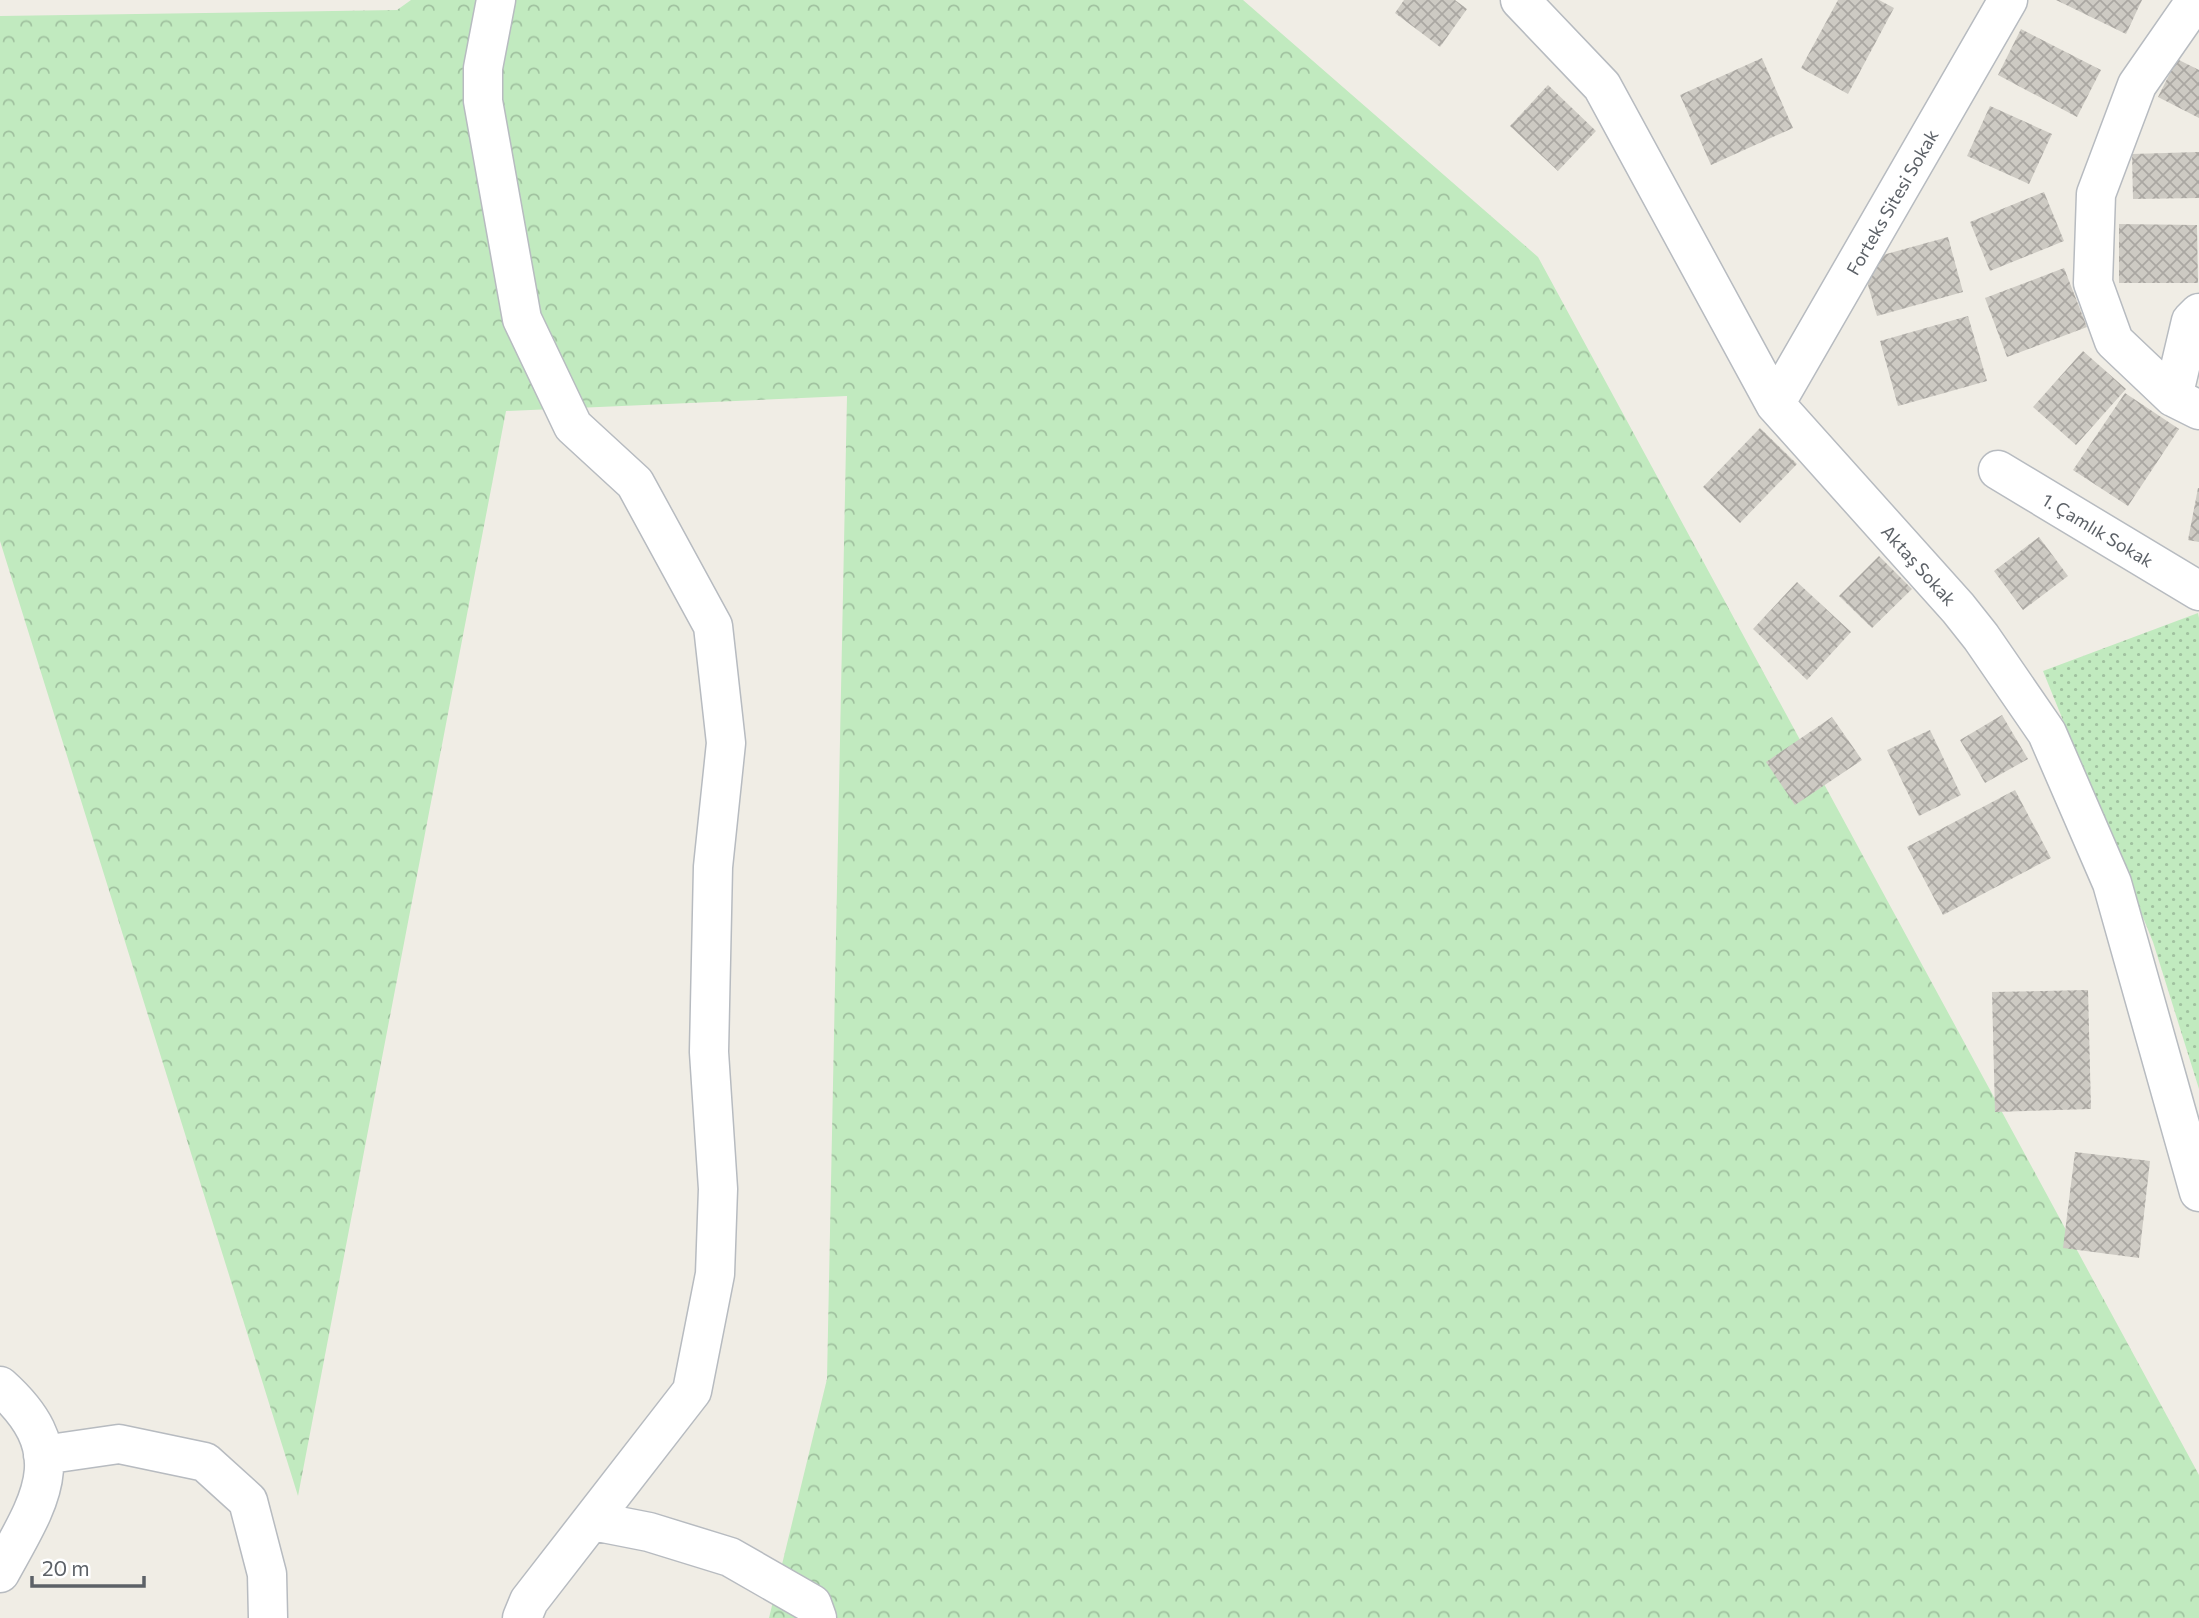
<svg xmlns="http://www.w3.org/2000/svg" width="2199" height="1618" viewBox="0 0 2199 1618" font-family="Commissioner,sans-serif">
<style>
.grass{fill:url(#grass-dots)}
.forest{fill:url(#forest-crowns)}
.building{fill:url(#building-cross-hatch)}
.lines{fill:none;stroke-linecap:round;stroke-linejoin:round}
.minor-casing{stroke:#b7bbc0;stroke-width:41}
.minor{stroke:#fff;stroke-width:38}
.labels{text-anchor:middle;dominant-baseline:central;stroke-width:5;stroke-linejoin:round;paint-order:stroke}
.street-label{font-size:18px;fill:#5c6167;stroke:#fff}
</style>
<defs>
<pattern id="grass-dots" width="8" height="8" patternUnits="userSpaceOnUse" patternTransform="scale(1.75)"><rect width="8" height="8" fill="#c1eabf"/><path d="M2 2h.1M6 6h.1" fill="none" stroke="#a0c19f" stroke-width="1.8" stroke-linecap="round"/></pattern>
<pattern id="forest-crowns" width="20" height="18" patternUnits="userSpaceOnUse" patternTransform="scale(1.75)"><rect width="20" height="18" fill="#c1eabf"/><path d="M2 6a3 3 0 1 1 6 0M12 15a3 3 0 1 1 6 0" fill="none" stroke="#a0c19f"/></pattern>
<pattern id="building-cross-hatch" width="8" height="8" patternUnits="userSpaceOnUse" patternTransform="scale(1.75)"><rect width="8" height="8" fill="#cdcac3"/><path d="M0 0l8 8M0 8l8-8" fill="none" stroke="#aaa7a2"/></pattern>
</defs>
<rect width="100%" height="100%" fill="#f0ede5"/>
<path class="grass" d="M2198 613 2199 618V1089L2153 942 2043 671Z"/>
<path class="forest" d="M411 0H1243L1538 257 2199 1475V1618H769L827 1379 847 396 506 411 298 1496 0 541V16L397 10Z"/>
<path class="building" d="M1404 0H1455L1467 9 1440 47 1395 13Z
M1838 0H1879L1894 8 1848 94 1801 68Z
M2056 0H2142L2126 34Z
M2021 29 2101 70 2077 117 1998 75Z
M1762 58 1793 128 1711 165 1680 95Z
M2177 59 2199 70V118L2158 97Z
M1548 85 1596 131 1558 171 1510 126Z
M1990 106 2052 134 2029 184 1967 156Z
M2199 152V198L2133 199 2132 154Z
M2044 192 2064 241 1990 271 1970 222Z
M2119 224 2197 225 2198 283H2119Z
M1948 237 1963 292 1877 316 1861 261Z
M2064 268 2087 327 2007 357 1985 298Z
M1968 316 1987 381 1898 406 1880 341Z
M2083 351 2126 389 2076 445 2033 407Z
M2125 393 2179 429 2128 506 2073 470Z
M1760 428 1797 464 1740 523 1703 487Z
M2198 488H2199V542L2188 540Z
M2039 537 2068 576 2023 610 1994 571Z
M1879 556 1912 589 1872 628 1839 596Z
M1797 582 1851 632 1807 680 1753 629Z
M2002 715 2028 759 1985 783 1960 740Z
M1832 717 1862 760 1795 805 1766 762Z
M1930 730 1961 795 1919 816 1887 750Z
M2015 790 2051 858 1943 915 1907 847Z
M2088 990 2091 1109 1995 1112 1992 992Z
M2075 1152 2150 1161 2139 1258 2063 1248Z"/>
<g class="lines">
<g class="minor-casing">
<path id="minor" d="M496 0 483 68V101L522 319 573 426 635 483 713 626 726 743 713 867 709 1052 718 1189 715 1274 692 1391 529 1601 522 1618
M1520 0 1602 86 1775 404 1958 608 1981 637 2047 733 2112 883 2199 1192
M2196 0 2137 85 2096 194 2093 283 2114 341 2173 397 2199 410
M2173 397 2191 321 2199 313
M1775 404 2008 0
M1998 470 2199 591
M0 1386C75 1453 40 1500 0 1573
M43 1455 119 1444 205 1462 248 1501 267 1574 268 1618
M593 1521 649 1532 730 1557 812 1604 817 1618"/>
</g>
<use href="#minor" class="minor"/>
</g>
<g class="labels">
<g class="street-label">
<text transform="translate(1892 202) rotate(-60)">Forteks Sitesi Sokak</text>
<text transform="translate(2098 530) rotate(31)">1. Çamlık Sokak</text>
<text transform="translate(1919 565) rotate(48)">Aktaş Sokak</text>
</g>
</g>
<path d="M32 1576v10h112v-10" fill="none" stroke="#5c6167" stroke-width="3.5"/>
<text x="42" y="1576" font-size="21" fill="#5c6167" stroke="#ffffff" stroke-width="5" paint-order="stroke">20 m</text>
</svg>
